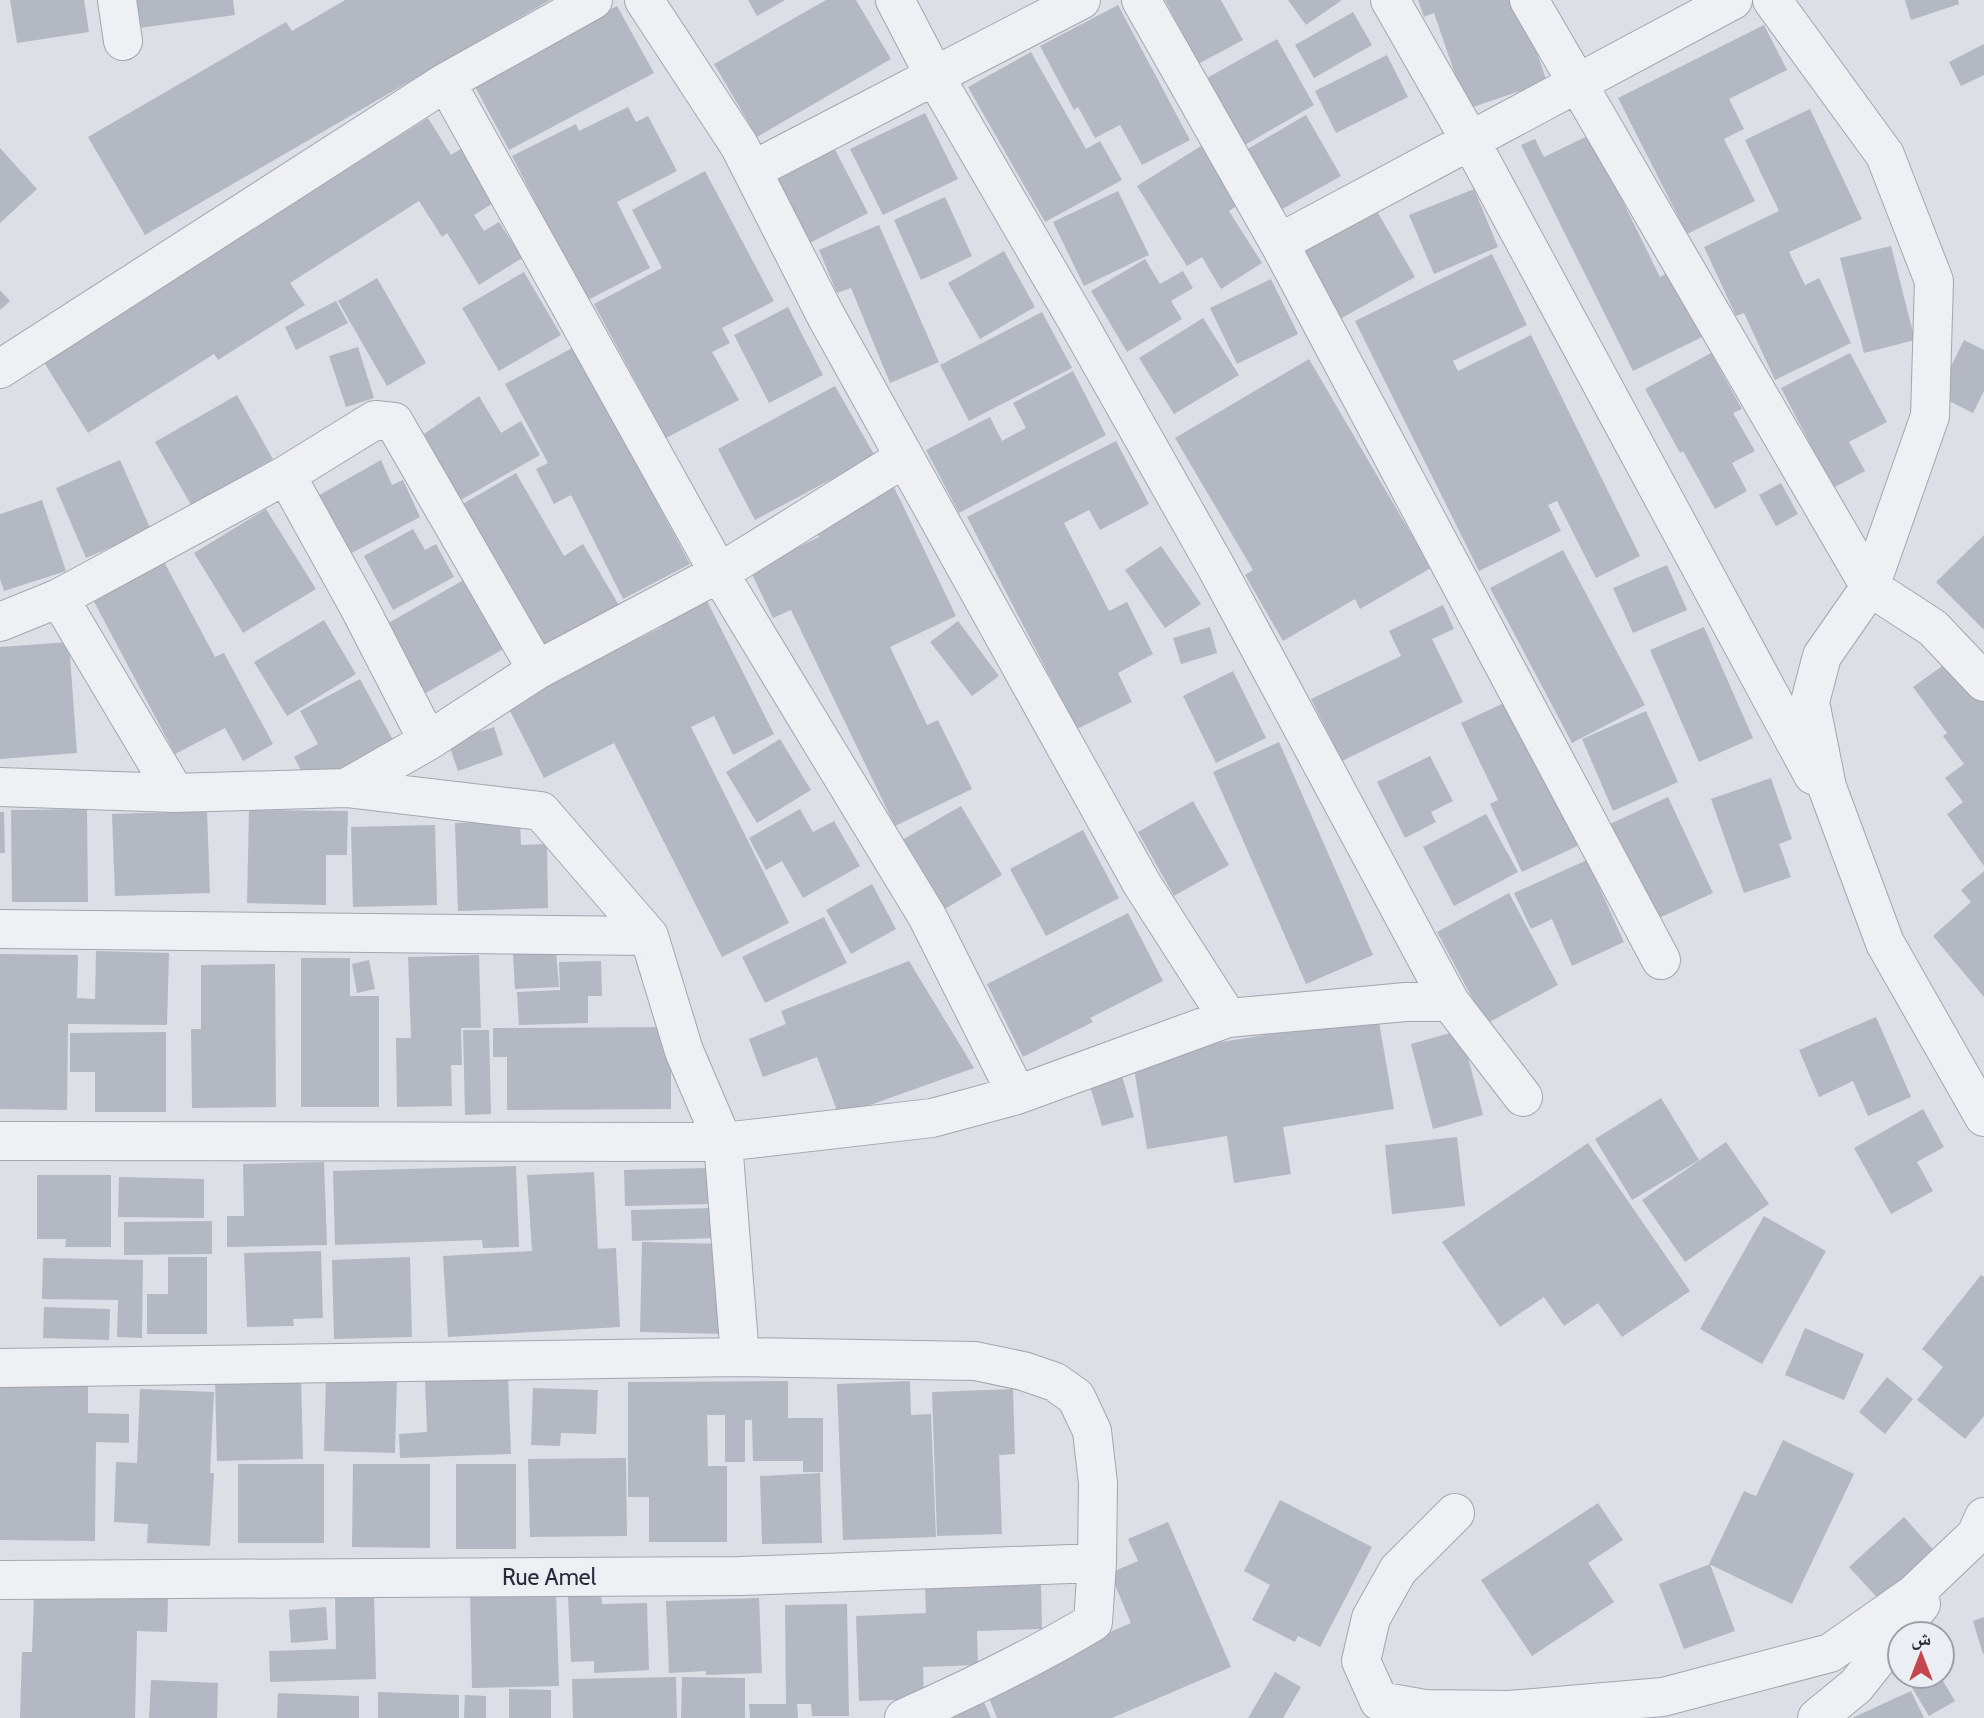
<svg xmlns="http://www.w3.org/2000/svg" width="1984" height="1718" viewBox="0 0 1984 1718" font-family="Cabin,'Noto Naskh Arabic',sans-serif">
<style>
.building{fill:#b4b8c2}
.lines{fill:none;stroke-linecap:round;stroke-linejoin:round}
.street-casing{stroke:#a2a6af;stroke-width:40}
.street{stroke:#eff0f4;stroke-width:38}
.labels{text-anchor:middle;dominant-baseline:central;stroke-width:7;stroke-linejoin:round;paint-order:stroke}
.street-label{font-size:23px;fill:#272c3b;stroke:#ebeef3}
</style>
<rect width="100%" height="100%" fill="#dcdfe6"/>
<path class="building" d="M10 0H84L89 32 17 43Z
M135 0H233L235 15 139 28Z
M345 0H550L145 235 88 137 286 22 292 31Z
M748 0H785L757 16Z
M826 0H856L891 59 757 137 714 64Z
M1165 0H1221L1243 40 1198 64Z
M1288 0H1342L1306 25Z
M1418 0H1519L1547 82 1467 109 1434 13 1424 17Z
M1905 0H1958L1959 4 1911 20Z
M1118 5 1190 140 1142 165 1120 125 1095 138 1078 107 1074 110 1040 46Z
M617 6 654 73 509 150 473 83Z
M1353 12 1372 45 1314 78 1295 45Z
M1764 25 1787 70 1729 99 1744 129 1724 139 1755 201 1687 234 1618 98Z
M1277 39 1314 105 1243 146 1205 79Z
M1984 44V75L1961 86 1949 62Z
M1031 52 1086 149 1100 141 1122 180 1045 222 968 87Z
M1387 55 1408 97 1336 133 1315 91Z
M628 107 636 122 648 116 677 171 617 202 650 268 586 301 512 156 576 124 579 131Z
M1810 109 1862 219 1789 252 1805 285 1819 278 1851 343 1775 380 1744 313 1736 316 1704 247 1779 211 1745 140Z
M925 113 958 179 883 215 850 149Z
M1306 115 1341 176 1279 211 1244 151Z
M428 118 451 155 464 147 498 200 474 215 484 231 499 222 522 258 479 285 447 233 442 237 419 201 290 283 305 305 218 360 214 354 88 433 42 359Z
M1598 131 1632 198 1623 202 1660 277 1677 268 1710 333 1633 371 1521 145 1535 139 1544 157Z
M832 144 868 213 804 246 768 177Z
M1201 146 1238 205 1229 211 1262 263 1221 289 1202 257 1187 266 1137 186Z
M0 148 37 189 0 223Z
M705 171 774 301 722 328 730 343 712 352 739 400 666 438 594 304 662 268 632 210Z
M1474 189 1498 247 1434 274 1409 215Z
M1118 191 1149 255 1084 286 1053 222Z
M945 197 972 256 921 280 894 220Z
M1374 206 1415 277 1340 319 1299 248Z
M879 225 939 362 890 383 851 288 837 293 819 250Z
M1891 246 1915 340 1864 353 1840 258Z
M1004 251 1035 307 980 339 948 283Z
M1492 254 1527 325 1453 361 1458 371 1531 335 1640 556 1596 578 1557 501 1548 505 1561 531 1479 571 1355 321Z
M1145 259 1160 284 1183 271 1193 288 1171 301 1182 319 1127 352 1091 291Z
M524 272 561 335 499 371 462 308Z
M377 278 426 363 387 386 338 301Z
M1271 279 1298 334 1237 364 1210 308Z
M0 290 10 301 0 310Z
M336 301 348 323 296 350 285 327Z
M788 307 823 375 769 403 734 335Z
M1042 312 1072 368 969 421 940 365Z
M1203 318 1239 375 1174 414 1139 358Z
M1964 340 1984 350V391L1973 413 1937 395Z
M358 347 374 398 346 407 329 356Z
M574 347 690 564 623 599 571 495 554 504 536 469 548 463 505 384Z
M1711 353 1742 409 1733 413 1755 451 1732 463 1747 491 1715 509 1683 451 1680 453 1645 389Z
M1850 353 1887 422 1849 442 1865 471 1833 488 1781 388Z
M1309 359 1431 568 1360 609 1355 599 1283 641 1245 575 1253 570 1175 438Z
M1073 371 1106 435 959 513 926 450 990 417 1002 441 1026 428 1013 403Z
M835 386 875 456 755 520 718 449Z
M237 395 273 459 191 505 155 442Z
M479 396 501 433 521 421 540 455 459 501 424 434Z
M1116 441 1149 504 1100 530 1089 510 1064 523 1109 611 1127 602 1153 654 1118 673 1132 702 1077 729 967 517Z
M120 460 151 530 86 558 56 488Z
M381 460 392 485 403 480 420 517 344 557 314 498Z
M516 473 564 556 583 544 620 607 545 650 461 505Z
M1781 483 1798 514 1776 526 1759 495Z
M893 485 956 616 890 647 927 725 938 720 972 789 895 826 791 610 773 618 750 570 819 537 812 523Z
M42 500 66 571 4 591 0 579V514Z
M266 509 316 589 243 633 194 553Z
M413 529 425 550 436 544 454 577 393 610 364 556Z
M1984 535V630L1936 582Z
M1161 546 1201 604 1165 628 1125 570Z
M1563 550 1645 705 1572 743 1490 588Z
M162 558 215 657 224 653 273 744 243 761 225 728 175 754 91 596Z
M1667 565 1687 610 1633 633 1613 588Z
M467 578 507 647 417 698 378 629Z
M706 599 774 734 733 755 714 716 691 727 789 923 722 957 614 743 544 778 507 705 662 627 660 623Z
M1443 605 1454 629 1432 639 1463 702 1342 761 1311 699 1401 656 1389 631Z
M324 620 356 674 287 716 254 662Z
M958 621 999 676 972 696 930 642Z
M1210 627 1217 653 1181 664 1173 638Z
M1704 627 1753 738 1699 762 1650 650Z
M69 642 77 753 0 759V647Z
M1956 656 1984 694V866L1947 814 1963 802 1945 778 1964 764 1943 736 1947 733 1913 687Z
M1233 671 1266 738 1216 763 1183 696Z
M360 679 393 740 309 785 294 757 318 744 300 711Z
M1519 696 1588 841 1522 872 1490 804 1498 800 1461 723Z
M1646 711 1678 782 1613 811 1582 739Z
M494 727 503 755 458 771 448 742Z
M780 739 811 790 757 823 726 772Z
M1279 742 1373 955 1306 984 1213 772Z
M1430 756 1453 801 1431 812 1436 822 1405 838 1377 782Z
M1771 778 1792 839 1779 844 1791 877 1744 893 1711 799Z
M1668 797 1713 893 1655 920 1610 824Z
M1193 801 1229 865 1174 896 1138 832Z
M961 806 1002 875 938 913 897 843Z
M87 809 88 902H12L11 810Z
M800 809 813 832 834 821 860 866 803 898 782 861 766 870 749 838Z
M249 810 348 811 347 855H326V905L247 903Z
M207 811 210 893 115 896 112 814Z
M0 812H4L5 853H0Z
M1486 814 1518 872 1454 906 1423 847Z
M520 821 521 845 547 844 548 908 458 911 455 823Z
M435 825 437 905 353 907 351 827Z
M1083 830 1119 898 1046 936 1010 869Z
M1587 860 1624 942 1572 966 1552 919 1531 929 1514 893Z
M1984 871V997L1933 936 1971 902 1961 890Z
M872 884 896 929 851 954 826 910Z
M1509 893 1558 985 1486 1024 1437 932Z
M1128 913 1163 981 1090 1018 1093 1022 1023 1057 987 984Z
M824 917 847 963 765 1003 742 957Z
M96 951 169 953 167 1025 68 1024 67 1110 0 1109V954L78 955 77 998 95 999Z
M556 951 559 987 515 989 513 954Z
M479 955 481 1028H461L462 1065H451L452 1106 397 1107 396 1038H411L408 957Z
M301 958H350V996H379V1107H301Z
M369 960 375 989 357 993 352 964Z
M601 961 602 996H588V1023L519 1025 517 992 560 990 559 962Z
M909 961 974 1068 839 1116 817 1057 763 1077 749 1039 786 1024 781 1011Z
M275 964 276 1107 192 1108 191 1029H201V965Z
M1876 1017 1911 1097 1868 1116 1853 1081 1819 1097 1799 1050Z
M1379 1022 1394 1109 1283 1127 1291 1174 1234 1183 1227 1136 1147 1149 1132 1056 1342 1023 1343 1027Z
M671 1027V1109L507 1110V1057H493V1028Z
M463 1030H489L491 1114 465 1115Z
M1461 1030 1483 1115 1433 1129 1411 1044Z
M166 1032V1112H95V1072H70V1033Z
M1122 1076 1134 1117 1102 1126 1090 1086Z
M1661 1098 1699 1160 1632 1200 1595 1139Z
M1923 1109 1944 1147 1917 1162 1933 1191 1891 1214 1854 1148Z
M1457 1137 1465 1206 1392 1214 1385 1145Z
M1726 1142 1769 1204 1685 1262 1642 1200Z
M1588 1143 1690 1291 1622 1337 1598 1303 1564 1326 1544 1297 1500 1327 1442 1242Z
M324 1162 327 1245 227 1247V1216H244L243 1164Z
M516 1166 519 1247 483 1248 482 1240 335 1245 333 1171Z
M710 1168 711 1204 625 1206 624 1170Z
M594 1172 598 1249 616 1248 620 1327 448 1337 443 1256 532 1251 527 1175Z
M37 1175H111V1247H65L66 1239H37Z
M119 1177 204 1179V1218L118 1217Z
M715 1208 717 1238 632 1241 631 1210Z
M1764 1216 1826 1251 1762 1364 1700 1329Z
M212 1221V1254L124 1255V1222Z
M642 1242 727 1244 725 1334 640 1332Z
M321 1251 323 1318 293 1319 294 1326 247 1327 244 1253Z
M168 1257H207V1334H147V1294H168Z
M410 1257 412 1337 334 1339 332 1260Z
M43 1258 143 1260 142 1338 117 1337 118 1300 42 1299Z
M1981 1275 1984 1277V1416L1965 1439 1917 1400 1943 1367 1922 1349Z
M44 1307 110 1309 109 1340 43 1338Z
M1805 1328 1864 1354 1844 1400 1785 1375Z
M301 1376 303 1459 217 1461 215 1379Z
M326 1376 397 1378 395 1453 324 1451Z
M508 1376 511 1454 400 1458 399 1434 427 1432 425 1379Z
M1887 1377 1913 1399 1885 1434 1859 1412Z
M788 1381V1418H823V1472H803V1461H753L752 1420H745V1462H725V1415H707L708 1466H727V1542H649V1497H628V1382Z
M910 1381 911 1415 931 1414 936 1537 843 1540 837 1384Z
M0 1384 88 1385V1413L129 1414V1443L96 1442 95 1541 0 1540Z
M533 1388 598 1390 596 1434 561 1433 560 1446 531 1445Z
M140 1389 214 1392 210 1473H214L210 1546 147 1543 148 1524 114 1522 116 1462 137 1463Z
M1013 1389 1015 1454 999 1455 1002 1534 937 1536 932 1392Z
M1783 1440 1854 1474 1792 1604 1709 1564 1744 1491 1756 1496Z
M626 1458 627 1536 530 1537 528 1459Z
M238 1464H324V1543H238Z
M353 1464H430V1548L352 1547Z
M456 1464H516V1549H456Z
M820 1473 822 1543 762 1544 760 1476Z
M1280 1500 1372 1547 1320 1647 1298 1636 1295 1642 1252 1620 1270 1585 1244 1571Z
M1598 1503 1623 1540 1588 1563 1614 1602 1532 1656 1481 1580Z
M1904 1517 1938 1555 1884 1605 1849 1567Z
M1168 1522 1231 1667 1112 1718H997L984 1686 1131 1623 1110 1573 1138 1561 1128 1539Z
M1710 1564 1735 1631 1684 1649 1659 1584Z
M1041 1585 1042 1629 977 1631 978 1665 923 1667 924 1699 859 1701 856 1616 926 1613 925 1588Z
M556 1591 559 1686 472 1688 470 1592Z
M601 1593 602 1604 647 1603 649 1670 594 1673V1661L571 1662 568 1595Z
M374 1595 376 1679 270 1682 269 1651 336 1649 335 1596Z
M34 1596 168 1599 167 1632 137 1631 135 1718H20L22 1652H32Z
M759 1598 762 1673 706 1675V1671L669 1673 666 1601Z
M847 1604 849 1716H812L811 1704H797L798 1718H750L749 1704H786L785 1605Z
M326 1607 328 1640 291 1643 289 1610Z
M1984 1617V1654H1983L1973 1621Z
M1275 1672 1301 1687 1283 1718H1248Z
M1905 1676H1940L1955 1701 1929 1716Z
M676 1677 677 1718H573L572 1679Z
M682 1677 745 1678V1718H681Z
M151 1680 218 1683 217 1718H149Z
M509 1689 551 1690V1718H509Z
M1911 1691 1924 1718H1852Z
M378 1692 459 1695V1718H378Z
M278 1693 359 1696V1718H277Z
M465 1695 486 1696V1718H464Z
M984 1702 991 1718H944Z"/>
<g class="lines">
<g class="street-casing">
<path id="street" d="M117 0 123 41
M644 0 739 145 826 316 1142 884 1228 1018
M895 0 934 75 1076 319 1215 565 1450 1002 1523 1097
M1141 0 1279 243 1661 960
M1390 0 1471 142 1813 775
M1529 0 1870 587 1933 628 1984 682
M1772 0 1885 155 1934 281 1930 416 1870 587 1822 656 1810 702 1827 787 1885 943 1984 1117
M446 82 719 573 927 916 1017 1095
M753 170 1081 0
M1279 243 1733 0
M0 369 446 82 593 0
M286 475 359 607 428 741
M59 598 175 793
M0 622 59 598 286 475 375 420 394 422 537 670
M0 787 175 793 346 788 541 811 649 936 684 1051 723 1142 740 1357
M346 788 428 741 537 670 719 573 904 458
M0 929 649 936
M0 1141 723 1142 932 1118 1017 1095 1228 1018 1406 1002H1450
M0 1368 740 1357 975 1361 1023 1371 1055 1382 1076 1397 1092 1431 1098 1483 1097 1563 1093 1622C1032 1659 969 1689 904 1718
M1455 1513 1398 1570 1371 1618 1361 1661 1379 1701 1425 1709 1509 1710 1663 1697 1830 1653 1914 1594 1976 1535 1984 1517
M0 1580 740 1576 1097 1563
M1817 1718 1856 1686 1921 1604"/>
</g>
<use href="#street" class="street"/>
</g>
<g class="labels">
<g class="street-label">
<text x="549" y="1577">Rue Amel</text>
</g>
</g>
<g transform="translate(1921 1655)"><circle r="33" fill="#ebeef3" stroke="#9da0a9" stroke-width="2"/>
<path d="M0-5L12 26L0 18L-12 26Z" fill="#c5464c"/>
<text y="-10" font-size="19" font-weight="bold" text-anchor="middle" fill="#272c3b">ش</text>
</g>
</svg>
